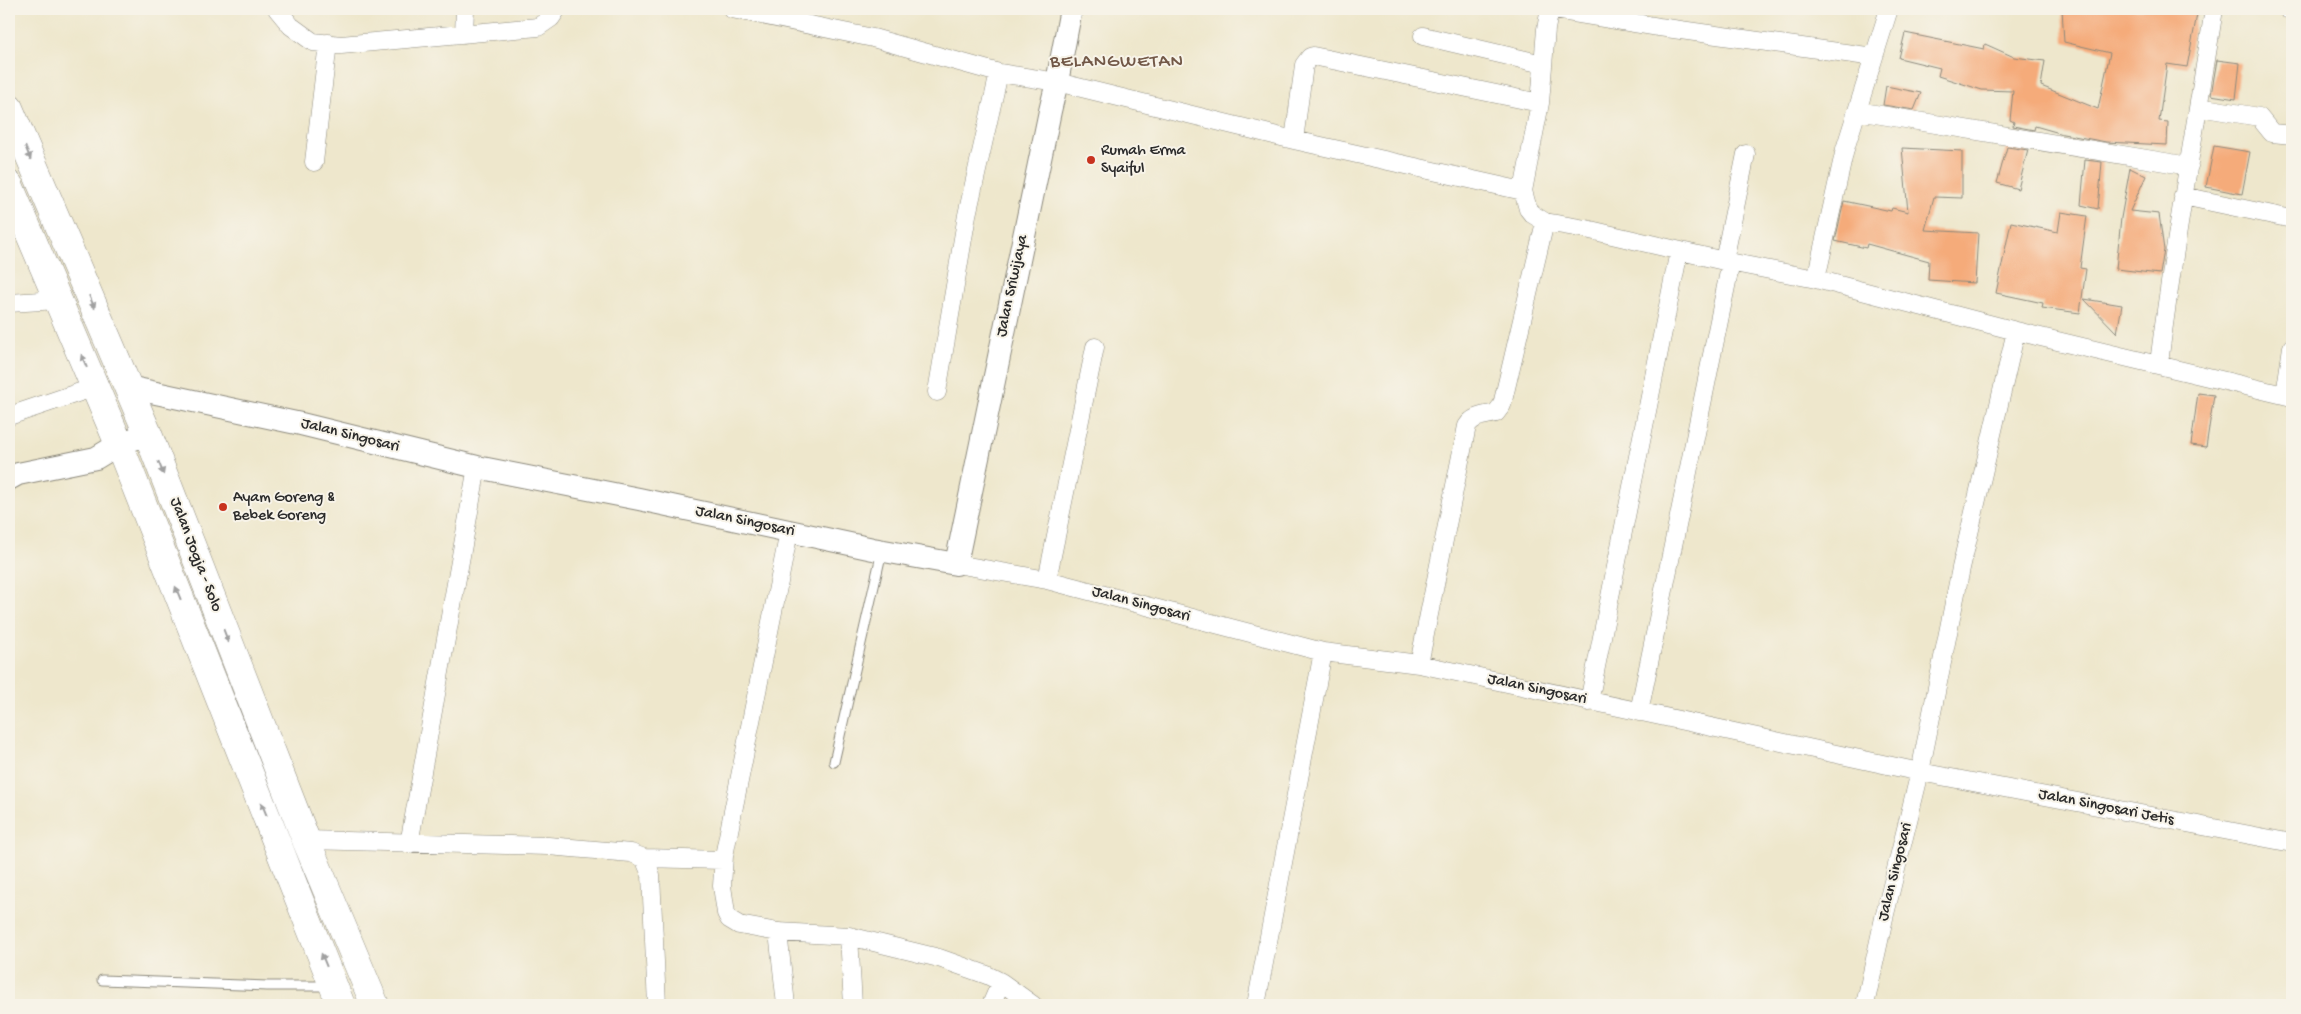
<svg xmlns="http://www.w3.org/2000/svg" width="2301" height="1014" viewBox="0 0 2301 1014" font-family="'Gochi Hand',sans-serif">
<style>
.building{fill:#f5ab7a}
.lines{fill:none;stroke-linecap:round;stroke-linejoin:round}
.service-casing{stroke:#8c897c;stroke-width:11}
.minor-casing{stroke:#8c897c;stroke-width:19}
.tertiary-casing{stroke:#8c897c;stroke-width:24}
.trunk-casing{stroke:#8c897c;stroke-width:29}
.service{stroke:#fff;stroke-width:9}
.minor{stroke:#fff;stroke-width:18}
.tertiary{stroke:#fff;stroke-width:22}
.trunk{stroke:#fff;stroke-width:28}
.oneway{fill:#a0a0a0}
.poi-dot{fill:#c8321e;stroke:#f7f3e8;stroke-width:2}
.labels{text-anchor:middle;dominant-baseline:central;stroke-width:4;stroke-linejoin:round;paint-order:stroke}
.poi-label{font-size:16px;fill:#2b2b2b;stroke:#f7f3e8;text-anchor:start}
.street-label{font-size:16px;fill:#2b2b2b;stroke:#f7f3e8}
.quarter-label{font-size:19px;letter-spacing:1px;fill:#725847;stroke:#f7f3e8}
</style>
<rect width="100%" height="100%" fill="#f7f3e8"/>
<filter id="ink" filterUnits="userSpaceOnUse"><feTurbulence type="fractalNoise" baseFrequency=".02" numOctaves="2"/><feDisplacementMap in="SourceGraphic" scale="10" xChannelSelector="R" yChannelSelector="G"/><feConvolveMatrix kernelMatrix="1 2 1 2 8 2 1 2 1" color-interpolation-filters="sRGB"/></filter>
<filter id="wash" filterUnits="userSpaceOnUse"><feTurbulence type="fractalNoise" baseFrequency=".0096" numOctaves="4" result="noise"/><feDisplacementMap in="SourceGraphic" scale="20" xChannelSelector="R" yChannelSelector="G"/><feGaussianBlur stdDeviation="1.12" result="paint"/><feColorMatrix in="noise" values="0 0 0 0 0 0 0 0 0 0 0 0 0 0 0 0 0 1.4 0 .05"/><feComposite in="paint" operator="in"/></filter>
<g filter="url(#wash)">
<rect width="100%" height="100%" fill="#eee7cc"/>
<g id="blocks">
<path class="building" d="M2062 9H2198L2187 67 2167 64 2159 121 2168 122 2167 145 2106 142 2063 134 2035 126 2034 130 2013 126 2014 122 2010 120 2013 91 1982 90 1938 76 1940 68 1899 58 1905 33 1984 49 1985 44 2014 57 2045 61 2041 86 2098 109 2110 53 2064 42Z
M2217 60 2240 63 2236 99 2211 95Z
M1886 86 1921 93 1914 110 1883 105Z
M2214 146 2250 152 2242 194 2206 187Z
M2007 147 2028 150 2018 189 1997 183Z
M1902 148 1962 151V198L1934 197 1925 230 1978 233 1975 283 1928 280 1929 261 1867 244 1866 248 1835 241 1844 201 1891 211 1892 208 1908 212Z
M2085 160 2102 162 2098 209 2081 205Z
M2130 168 2146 176 2130 211 2159 214 2164 250 2160 274 2116 269 2121 218Z
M2061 212 2087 216 2080 268 2086 269 2080 313 2042 308 2043 303 1996 293 2011 222 2058 232Z
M2084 299 2122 305 2117 333Z
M2198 393 2214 395 2206 447 2191 445Z"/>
</g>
</g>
<g filter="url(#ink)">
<use href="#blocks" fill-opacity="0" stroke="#8c897c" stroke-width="1"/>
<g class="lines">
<g class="service-casing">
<path id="service" d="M834 762 882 551
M102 980 267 986H330"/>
</g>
<g class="minor-casing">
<path id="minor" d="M277 9 291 26 313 42 341 45 538 27 551 18 557 9
M732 9 873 38 999 73 1057 82 1294 140 1523 191 1528 209 1532 214 1545 222 1586 229 1724 261 1816 279 2016 331 2292 397
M1549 9 1659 27 1874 57
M2287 9 2292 10
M464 34 465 9
M1423 36 1543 64
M2199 107 2259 117 2272 133 2292 135
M1857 111 2189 166
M1294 140 1304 65 1310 57 1313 56 1540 103
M314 162 328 43
M1523 191 1540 103 1546 29 1550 9
M2183 196 2292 219
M1724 261 1746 154
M1816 279 1845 149 1889 9
M9 303 58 300
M2159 364C2173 245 2196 127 2214 9
M937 392 967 215 999 73
M2285 395 2292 347
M9 416 95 387
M789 532 724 856 722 886 726 913 729 919 739 925 778 932 849 936 939 958 987 975 1001 982 991 1005
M956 564 1047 580 1323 652 1419 664 1920 772 2292 843
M1047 580 1095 347
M1419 664 1467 426C1474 415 1485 416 1496 413L1502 405 1545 222
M1589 702 1679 251
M1639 712 1731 262
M306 840 548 846 631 853 644 858 651 875 657 1005
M409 844 477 467
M644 858 723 860
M778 932 786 1005
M849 936 853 1005
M1001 982 1033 1005
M1256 1005 1323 652
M1865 1005 1884 918 1920 772 1961 568 2016 331"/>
</g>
<g class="tertiary-casing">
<path id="tertiary" d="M128 387 301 424 477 467 639 499 873 549 956 564 1050 111 1057 82 1071 9
M9 479 18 474 96 458 119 444 148 434"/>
</g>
<g class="trunk-casing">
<path id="trunk" d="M9 108 148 434 306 840 375 1005
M9 185 119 444 341 1005"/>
</g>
<use href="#service" class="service"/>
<use href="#minor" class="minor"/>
<use href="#tertiary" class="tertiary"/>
<use href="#trunk" class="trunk"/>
</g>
<defs><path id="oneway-solid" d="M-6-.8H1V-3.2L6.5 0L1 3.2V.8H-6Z" transform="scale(1.25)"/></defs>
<g class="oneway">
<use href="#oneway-solid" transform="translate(28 153) rotate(67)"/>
<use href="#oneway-solid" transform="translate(92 302) rotate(67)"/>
<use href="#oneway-solid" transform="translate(84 361) rotate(-113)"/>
<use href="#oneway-solid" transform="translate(161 468) rotate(69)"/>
<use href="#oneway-solid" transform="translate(178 593) rotate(-112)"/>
<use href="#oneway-solid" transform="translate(226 636) rotate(69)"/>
<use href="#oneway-solid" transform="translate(264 809) rotate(-112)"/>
<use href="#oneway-solid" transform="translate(324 960) rotate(-112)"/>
</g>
</g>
<g class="poi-dot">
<circle cx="1091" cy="160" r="5"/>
<circle cx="223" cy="507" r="5"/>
</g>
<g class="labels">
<g class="poi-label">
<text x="1101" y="151">Rumah Erma<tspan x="1101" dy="18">Syaiful</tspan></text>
<text x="233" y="498">Ayam Goreng &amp;<tspan x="233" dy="18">Bebek Goreng</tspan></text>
</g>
<g class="street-label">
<text transform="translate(1013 286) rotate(-78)">Jalan Sriwijaya</text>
<text transform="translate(350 436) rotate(14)">Jalan Singosari</text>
<text transform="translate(745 522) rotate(12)">Jalan Singosari</text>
<text transform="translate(195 555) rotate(69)">Jalan Jogja - Solo</text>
<text transform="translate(1141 605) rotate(15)">Jalan Singosari</text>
<text transform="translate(1537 690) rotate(12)">Jalan Singosari</text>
<text transform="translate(2106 808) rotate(11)">Jalan Singosari Jetis</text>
<text transform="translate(1896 872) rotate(-76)">Jalan Singosari</text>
</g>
<g class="quarter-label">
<text x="1117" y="62">BELANGWETAN</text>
</g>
</g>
<rect width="2301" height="1014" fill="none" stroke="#f7f3e8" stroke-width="30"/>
</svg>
